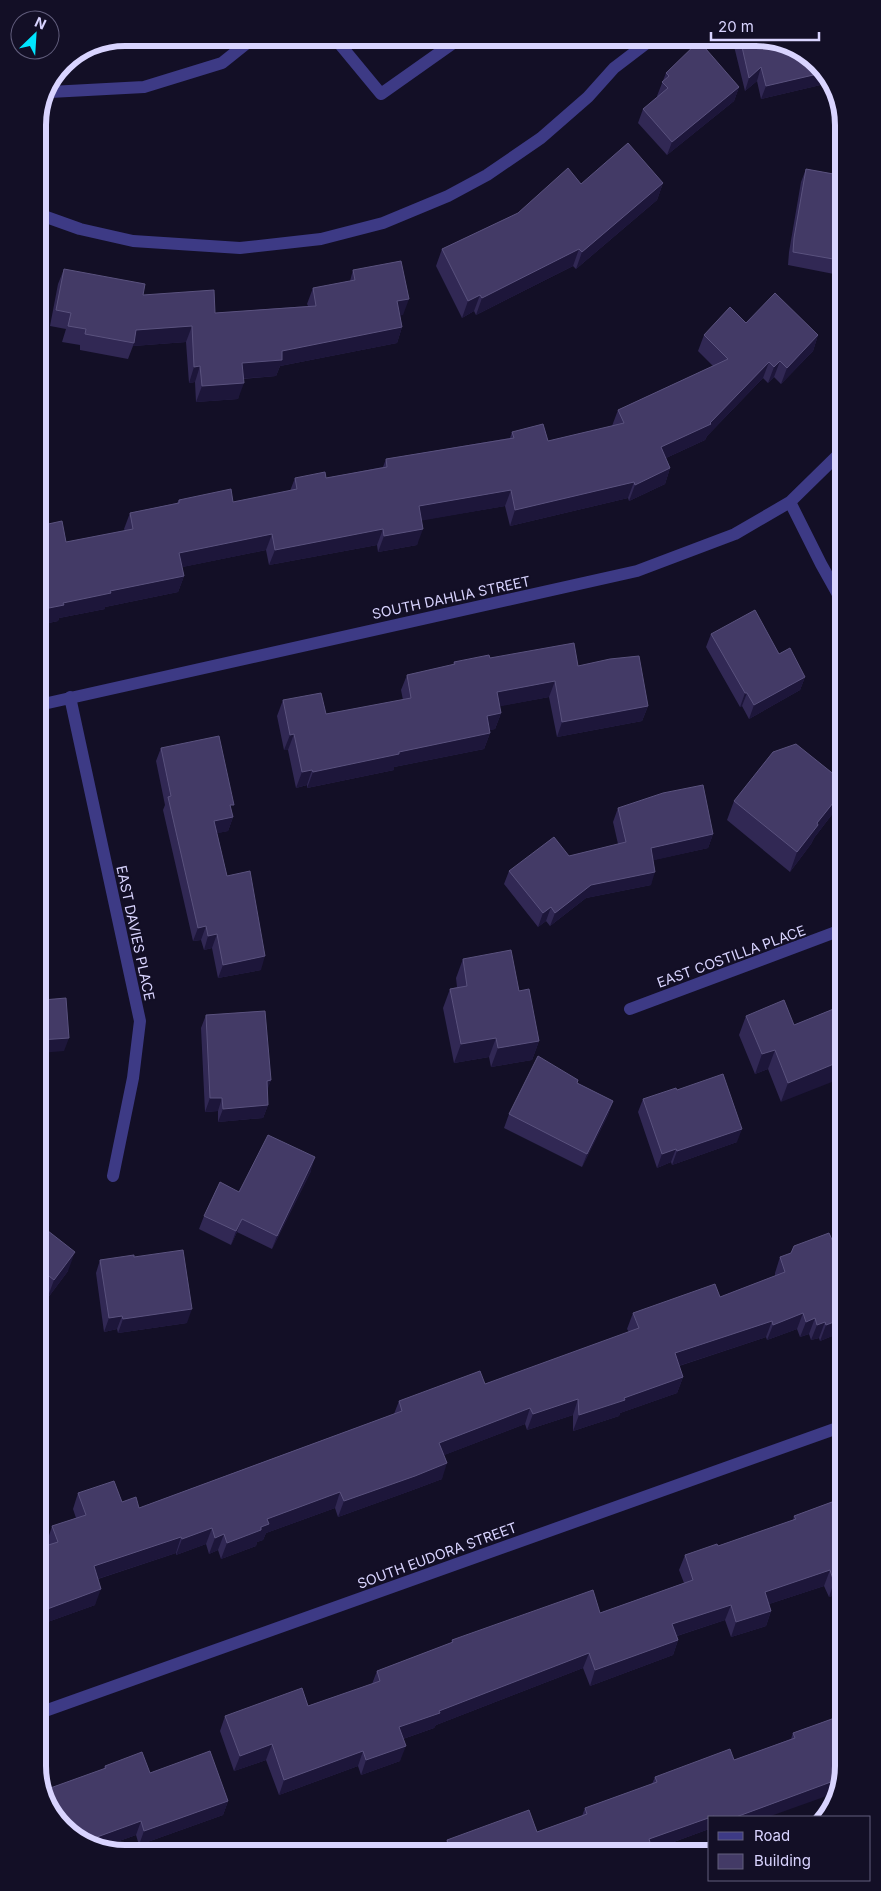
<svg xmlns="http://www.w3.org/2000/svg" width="881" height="1891" viewBox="0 0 881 1891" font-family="Inter,sans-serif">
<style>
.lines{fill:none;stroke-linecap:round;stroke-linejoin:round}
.minor{stroke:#3d3a85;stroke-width:12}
.wall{fill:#312854}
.shaded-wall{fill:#1d163a}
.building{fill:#433a66;stroke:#5a527e}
.labels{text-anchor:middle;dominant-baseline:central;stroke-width:4;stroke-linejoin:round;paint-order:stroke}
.street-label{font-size:14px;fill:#d9d4ff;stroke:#130f26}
.rim{fill:none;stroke:#d9d4ff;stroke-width:6}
</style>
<rect width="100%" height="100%" fill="#130f26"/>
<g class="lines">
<path class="minor" d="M338 42 381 94 456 41
M50 92 144 87 222 63 247 43
M38 214 80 229 133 241 240 248 321 239 383 223 448 196 487 175 541 138 588 97 614 68 652 39
M790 502 821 564 840 598
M70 697 140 1021 133 1078 113 1176
M39 705 637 571 735 534 790 502 840 453
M630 1009 841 930
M42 1712 843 1426"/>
</g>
<path class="wall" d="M732 38H762L809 56 829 83 761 99 757 81 745 91Z
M666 73 739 87 734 101 667 155 638 123 643 109 658 97 657 96Z
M806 169 839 175V275L788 265 789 252 801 182Z
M663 183 657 200 576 269 573 266 476 315 474 311 462 318 436 266 442 249 581 184Z
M64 269 143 295 215 313 308 306 307 304 313 288 350 281 353 270 403 315H400L402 327 397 343 280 366 276 376 243 379 238 399 196 402 195 382 189 383 186 342 133 346 128 359 80 350V345L62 342 66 329 50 326 58 284Z
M746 323 818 335 813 351 781 384 774 377 768 383 763 378 707 436 705 440 666 458 670 468 665 484 629 501 628 498 510 526 505 506 422 520 417 545 378 552 377 545 269 565 266 550 182 567 184 576 178 592 105 607V609L59 618 58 621 39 625V526L66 542 125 531 124 529 130 513 177 503 179 500 233 502 290 491 295 478H326L383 467 386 459 510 438 512 432 548 441 612 426 618 410 713 366 698 351 704 335Z
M711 634 779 654 805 677 800 690 749 719 742 706 740 707 706 647Z
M490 658 578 666 648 706 642 721 557 737 549 697 499 706 501 713 495 729 489 730 490 733 484 749 394 767V770L307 788V785L296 788 288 750H284L277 716 283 700 326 714 403 700 401 690 407 675 453 665 454 662Z
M161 748 231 811 233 817 228 831 217 833 227 876 261 970 218 978 212 948 204 950 201 940 193 941 163 810 165 805 156 761Z
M841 780 840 804 814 838 811 844 790 872 727 820 734 801Z
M618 808 713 834 708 848 653 860 651 885 586 898 550 926 546 921 538 927 504 884 509 871 618 844 613 822Z
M463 959 519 991 539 1041 532 1060 491 1067 489 1057 454 1063 443 1008 450 989 457 987 456 978Z
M841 1006 781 1102 768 1069 755 1074 739 1035 746 1016 794 1025Z
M206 1015 271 1080 267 1089 268 1105 263 1118 218 1122V1111L205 1112 201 1028Z
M577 1083 613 1101 608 1115 582 1167 504 1128 509 1114Z
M677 1090 737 1142 672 1165 671 1162 657 1168 638 1112 643 1099Z
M311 1171 272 1249 237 1232 231 1245 199 1229 204 1216 239 1192Z
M41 1231 68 1271 47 1299 41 1294Z
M842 1239V1332L820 1341 819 1338 811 1340 809 1334 800 1337 797 1329 767 1340 766 1337 679 1366 683 1377 677 1393 620 1413 619 1416 573 1431V1415L527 1430 525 1424 444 1455 442 1479 410 1491 338 1517 335 1508 266 1533 263 1540 257 1542 256 1546 221 1559 218 1550 209 1554 206 1544 176 1555V1553L98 1579 95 1605 42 1624V1547L48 1545 47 1542 52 1526 76 1518 73 1509 78 1493 122 1502 139 1508 394 1414 399 1401 485 1384 629 1332 627 1329 633 1313 720 1297 775 1276V1273L780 1257Z
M134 1257 187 1323 118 1333 117 1329 104 1332 96 1273 100 1260Z
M832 1502 843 1592 829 1597 824 1586 769 1604 771 1611 766 1626 731 1637 725 1620 677 1636 678 1640 673 1655 590 1686 583 1668 436 1725 434 1728 403 1739 400 1761 361 1775 358 1766 279 1795 266 1760 234 1771 220 1731 225 1716 308 1706 372 1684 377 1671 451 1643 452 1640 600 1613 684 1583 679 1570 685 1555 718 1546 793 1520 794 1516Z
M843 1715 768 1817H710V1830L709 1829 652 1850 443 1851 447 1840 537 1832 582 1816 585 1808 652 1784 655 1777 734 1760 791 1739 793 1733Z
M105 1766 150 1773 228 1801 223 1815 139 1845 136 1835 102 1847 72 1835Z"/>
<path class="shaded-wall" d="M761 67 757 81 745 91 749 78Z
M822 73 829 83 761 99 766 86Z
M739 87 734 101 667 155 672 142Z
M663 183 657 200 576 269 582 252Z
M579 249 573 266 476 315 482 298Z
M480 295 474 311 462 318 468 301Z
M409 299 403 315 391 317 397 301Z
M192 326 186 342 133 346 136 330Z
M402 327 397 343 280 366 276 376 236 379 242 363 282 351Z
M818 335 813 351 781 384 787 368Z
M780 361 774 377 768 383 774 367Z
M769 362 763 378 707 436 705 440 655 463 661 447 710 423Z
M200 366 195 382 189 383 194 367Z
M244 383 238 399 196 402 202 386Z
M670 468 665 484 629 501 635 485Z
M634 482 628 498 510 526 515 510Z
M511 490 505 506 414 522 419 506Z
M383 529 377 545 269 565 275 550Z
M423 529 417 545 378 552 384 536Z
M272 534 266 550 173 569 179 553Z
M184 576 178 592 105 607V609L59 618 58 621 39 625V610L63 603 110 591Z
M805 677 800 690 749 719 754 705Z
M555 681 549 697 491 708 497 692Z
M745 693H747L742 706 740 707Z
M648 706 642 721 557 737 562 722Z
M501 713 495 729 481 732 487 716Z
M490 733 484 749 394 767V770L307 788 313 772 399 752Z
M294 734 288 750H284L290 735Z
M312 770 307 785 296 788 302 772Z
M841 793 840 804 814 838 811 844 790 872 797 852 817 823Z
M233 817 228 831 209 835 214 821Z
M713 834 708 848 646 862 651 848Z
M42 867 40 875V868Z
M655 872 651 885 586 898 550 926 555 913 591 885Z
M551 907 546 921 538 927 543 913Z
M206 926 201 940 193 941 198 928Z
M217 934 212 948 204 950 208 936Z
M265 956 261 970 218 978 223 965Z
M69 1038 64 1051 40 1053V1040Z
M496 1038 489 1057 454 1063 461 1044Z
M539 1041 532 1060 491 1067 498 1048Z
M775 1050 768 1069 755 1074 762 1054Z
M841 1061 842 1078 781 1102 788 1083Z
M271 1080 266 1094 267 1081Z
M210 1098H222L218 1111 205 1112Z
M613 1101 608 1115 582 1167 587 1154Z
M268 1105 263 1118 218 1122 223 1109Z
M742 1129 737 1142 672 1165 677 1151Z
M676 1149 671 1162 657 1168 662 1154Z
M315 1157 311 1171 272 1249 277 1236Z
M242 1219 237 1232 231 1245 236 1231Z
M75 1252 68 1271 47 1299 54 1280Z
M192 1309 187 1323 118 1333 123 1319Z
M803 1313 797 1329 767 1340 773 1325Z
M122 1316 117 1329 104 1332 109 1318Z
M815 1318 809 1334 800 1337 806 1322Z
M842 1319V1332L820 1341 826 1325Z
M772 1321 766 1337 669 1369 675 1353Z
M825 1322 819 1338 811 1340 817 1325Z
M683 1377 677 1393 620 1413 619 1416 573 1431 579 1415 624 1398Z
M578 1399 573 1415 527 1430 533 1414Z
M530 1408 525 1424 434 1459 439 1443Z
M447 1463 442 1479 410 1491 338 1517 344 1501Z
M340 1492 335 1508 266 1533 263 1540 257 1542 256 1546 221 1559 227 1543 261 1527 267 1519Z
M212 1528 206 1544 176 1555 182 1539Z
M224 1534 218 1550 209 1554 215 1538Z
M181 1537 176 1553 88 1582 94 1566Z
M830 1570 824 1586 760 1607 765 1592Z
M843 1579V1592L829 1597 834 1582Z
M101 1589 95 1605 42 1624V1611Z
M731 1605 725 1620 667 1639 672 1624Z
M771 1611 766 1626 731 1637 736 1622Z
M678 1640 673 1655 590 1686 595 1670Z
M589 1653 583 1668 436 1725 434 1728 394 1742 399 1727 439 1711Z
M272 1744 266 1760 234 1771 240 1756Z
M406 1746 400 1761 361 1775 366 1760Z
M363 1751 358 1766 279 1795 284 1780Z
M839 1779 835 1793 768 1817H736Z
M228 1801 223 1815 139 1845 144 1831Z
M714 1816V1817H710L709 1829 652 1850H645L649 1839Z
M141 1821 136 1835 102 1847 86 1841Z"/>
<path class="building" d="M740 38H762L809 56 822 73 766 86 761 67 749 78Z
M699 41 739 87 672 142 643 109 668 88 662 82 669 76 666 73Z
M628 143 663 183 582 252 579 249 482 298 480 295 468 301 442 249 518 213 568 168 581 184Z
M806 169 839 175V260L793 252 794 238Z
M401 261 409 299 397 301 402 327 282 351V360L242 363 244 383 202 386 200 366 194 367 192 326 136 330 134 343 85 334 86 329 68 326 71 313 56 310 64 269 145 284 143 295 214 290 215 313 316 306 313 288 355 280 353 270Z
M775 293 818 335 787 368 780 361 774 367 769 362 710 423 711 424 661 447 670 468 635 485 634 482 515 510 511 490 419 506 423 529 384 536 383 529 275 550 272 534 179 553 184 576 110 591 111 593 63 603 64 605 39 610V526L62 521 66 542 133 529 130 513 179 503V500L231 489 233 502 297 489 295 478 325 472 326 478 387 467 386 459 514 438 512 432 543 424 548 441 624 423 618 410 728 359 704 335 730 307 746 323Z
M755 610 779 654 790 648 805 677 754 705 747 693H745L711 634Z
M574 643 578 666 610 659 639 656 648 706 562 722 555 681 497 692 501 713 487 716 490 733 399 752V754L313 772 312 770 302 772 294 734 290 735 283 700 321 693 326 714 411 698 407 675 455 664 454 662 489 655 490 658Z
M219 736 234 805H230L233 817 214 821 227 876 250 871 265 956 223 965 217 934 208 936 206 926 198 928 168 797 171 796 161 748Z
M796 744 841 780V793L817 823 818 825 797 852 734 801 773 752Z
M703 785 713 834 651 848 655 872 591 885 555 913 551 907 543 913 509 871 554 837 569 856 626 842 618 808 663 793Z
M40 854 42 867 40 868Z
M511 950 519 991 529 989 539 1041 498 1048 496 1038 461 1044 450 989 467 986 463 959Z
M40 961 43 1000 66 998 69 1038 40 1040Z
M784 1000 794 1025 841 1006V1061L788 1083 775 1050 762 1054 746 1016Z
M265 1011 271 1080 267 1081 268 1105 223 1109 222 1098H210L206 1015Z
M538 1056 578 1080 577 1083 613 1101 587 1154 509 1114Z
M723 1074 742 1129 677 1151 676 1149 662 1154 643 1099 676 1088 677 1090Z
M268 1135 315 1157 277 1236 242 1219 236 1231 204 1216 220 1182 239 1192Z
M43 1227 75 1252 54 1280 41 1270V1231Z
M829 1233 833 1242 842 1239V1319L826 1325 825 1322 817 1325 815 1318 806 1322 803 1313 773 1325 772 1321 675 1353 683 1377 624 1398 625 1400 579 1415 578 1399 533 1414 530 1408 439 1443 447 1463 415 1476 344 1501 340 1492 267 1519 269 1524 261 1527V1530L227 1543 224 1534 215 1538 212 1528 182 1539 181 1537 94 1566 101 1589 42 1611V1547L58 1542 52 1526 86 1515 78 1493 114 1481 122 1502 136 1497 139 1508 402 1411 399 1401 480 1371 485 1384 639 1328 633 1313 715 1284 720 1297 785 1272 780 1257 791 1253 794 1246Z
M183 1250 192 1309 123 1319 122 1316 109 1318 100 1260 134 1255V1257Z
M832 1502 840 1524 843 1523V1579L834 1582 830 1570 765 1592 771 1611 736 1622 731 1605 672 1624 678 1640 595 1670 589 1653 439 1711 440 1713 399 1727 406 1746 366 1760 363 1751 284 1780 272 1744 240 1756 225 1716 302 1688 308 1706 380 1681 377 1671 453 1642 452 1640 593 1590 600 1613 693 1580 685 1555 717 1544 718 1546 796 1519 794 1516Z
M843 1715 844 1766 839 1779 736 1817H715L714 1816 649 1839 652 1849 650 1850 451 1851 447 1840 529 1810 537 1832 587 1814 585 1808 657 1782 655 1777 730 1749 734 1760 795 1738 793 1733Z
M210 1751 228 1801 144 1831 141 1821 86 1841 72 1835 42 1794V1791L106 1768 105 1766 142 1752 150 1773Z"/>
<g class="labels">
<g class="street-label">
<text transform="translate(451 597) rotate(-12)">SOUTH DAHLIA STREET</text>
<text transform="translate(136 933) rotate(78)">EAST DAVIES PLACE</text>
<text transform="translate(731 956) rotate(-20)">EAST COSTILLA PLACE</text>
<text transform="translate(437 1555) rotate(-20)">SOUTH EUDORA STREET</text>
</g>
</g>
<path d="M0 0H881V1891H0ZM125 46H756A79 79 0 0 1 835 125V1766A79 79 0 0 1 756 1845H125A79 79 0 0 1 46 1766V125A79 79 0 0 1 125 46Z" fill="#130f26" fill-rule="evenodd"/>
<path class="rim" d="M125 46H756A79 79 0 0 1 835 125V1766A79 79 0 0 1 756 1845H125A79 79 0 0 1 46 1766V125A79 79 0 0 1 125 46Z"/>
<rect x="708" y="1816" width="162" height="65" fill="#130f26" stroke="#625e7d"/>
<rect x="718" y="1832" width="25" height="8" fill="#3d3a85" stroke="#625e7d"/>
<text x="754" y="1841" font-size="15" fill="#d9d4ff">Road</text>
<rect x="718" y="1854" width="25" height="15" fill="#433a66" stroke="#625e7d"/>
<text x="754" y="1866" font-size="15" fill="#d9d4ff">Building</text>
<g transform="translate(35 35) rotate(25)"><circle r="24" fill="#130f26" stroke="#625e7d"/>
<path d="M0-4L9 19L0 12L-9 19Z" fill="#00e5ff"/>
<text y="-8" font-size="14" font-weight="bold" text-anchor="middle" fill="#d9d4ff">N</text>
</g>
<path d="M711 32v8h108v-8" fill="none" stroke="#d9d4ff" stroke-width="2.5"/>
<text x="718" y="32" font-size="15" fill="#d9d4ff" stroke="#130f26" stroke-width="4" paint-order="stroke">20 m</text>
</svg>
